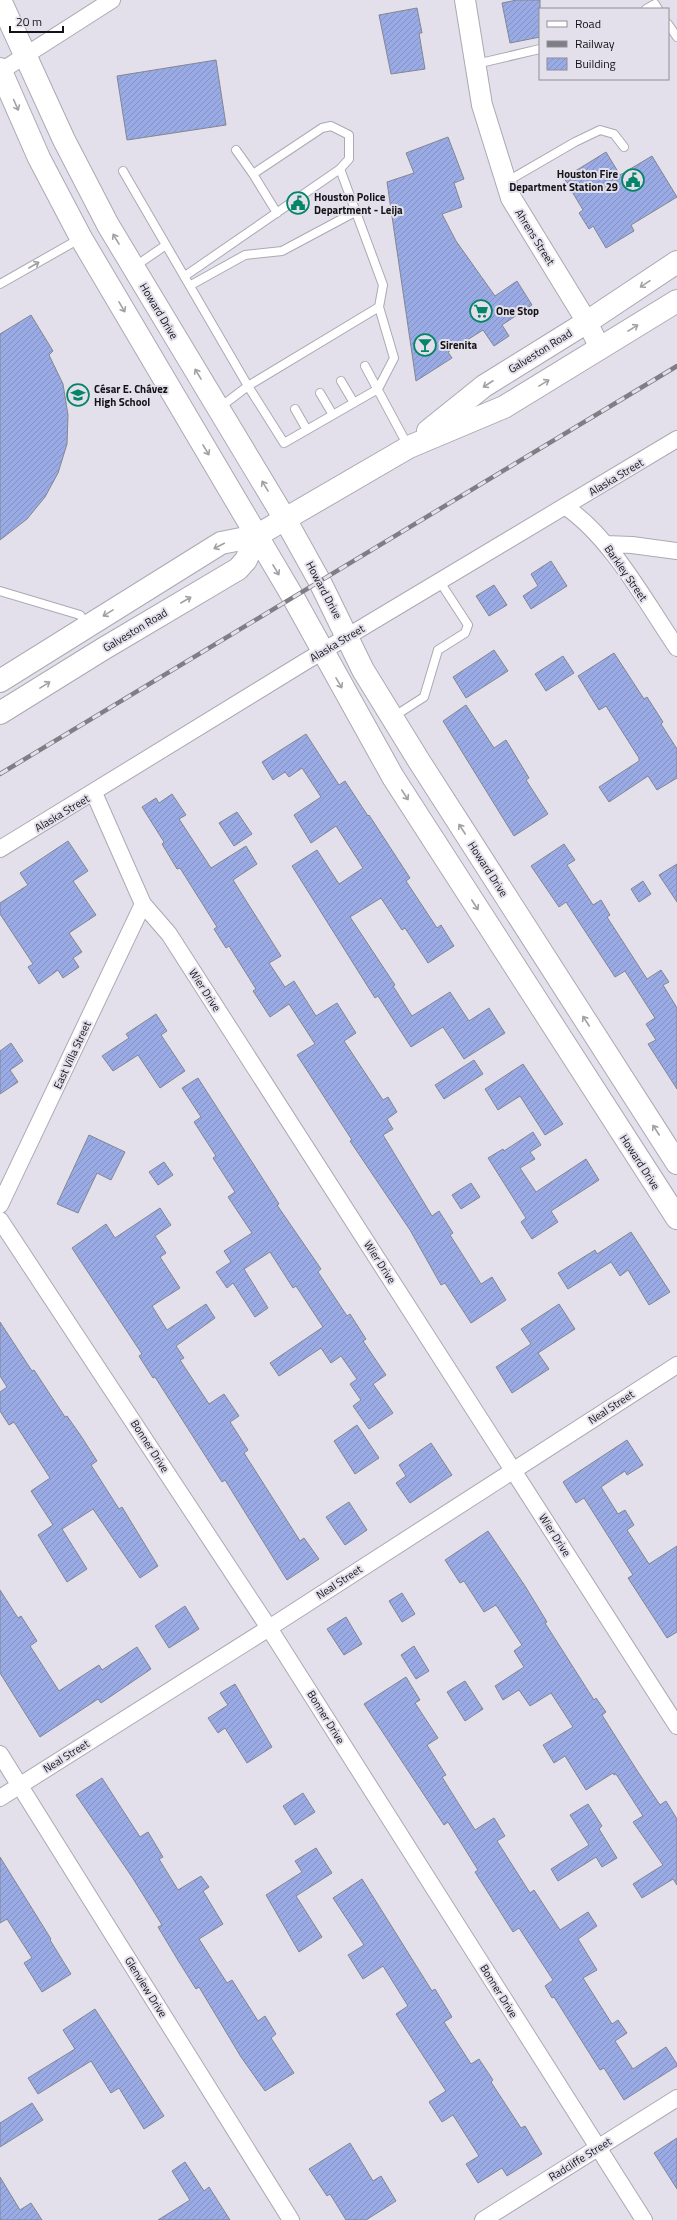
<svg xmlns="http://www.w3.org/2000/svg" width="677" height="2220" viewBox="0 0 677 2220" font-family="'Titillium Web',sans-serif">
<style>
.building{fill:url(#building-hatch);stroke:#838790}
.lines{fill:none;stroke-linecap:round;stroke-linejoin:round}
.service-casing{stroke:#aba9b3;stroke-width:10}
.minor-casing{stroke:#aba9b3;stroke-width:18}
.tertiary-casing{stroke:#aba9b3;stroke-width:22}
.secondary-casing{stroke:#aba9b3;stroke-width:24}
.service{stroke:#fff;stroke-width:8}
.minor{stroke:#fff;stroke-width:16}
.tertiary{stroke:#fff;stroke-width:20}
.secondary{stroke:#fff;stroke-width:22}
.rail-casing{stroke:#807e85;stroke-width:4.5}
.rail{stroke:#e3e0eb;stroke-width:3;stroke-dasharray:9;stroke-linecap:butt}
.oneway{stroke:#a1a0a2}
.labels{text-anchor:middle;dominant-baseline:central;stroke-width:4;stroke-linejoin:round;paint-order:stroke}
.poi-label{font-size:11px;font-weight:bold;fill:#131216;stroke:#e3e0eb;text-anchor:start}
.street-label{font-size:11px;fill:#131216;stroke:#e3e0eb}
</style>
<defs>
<pattern id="building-hatch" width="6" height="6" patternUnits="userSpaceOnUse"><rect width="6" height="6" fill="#99aae4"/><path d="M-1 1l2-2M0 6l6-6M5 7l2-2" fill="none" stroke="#8391c3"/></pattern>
</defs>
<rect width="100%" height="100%" fill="#e3e0eb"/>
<path class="building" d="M517 0H540V37L510 43 502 3Z
M417 8 422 33H419L425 69 391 74 379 15Z
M216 60 226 125 127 140 117 76Z
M448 137 464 179 454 183 462 207 442 214 456 241 495 296 517 281 532 305 502 325 509 336 494 346 483 330 448 352 452 358 416 381 387 182 414 173 406 153Z
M606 152 620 175 652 156 677 197 631 225 634 231 606 248 593 226 589 229 579 213 583 210 564 178Z
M31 315 53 351 49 355 63 384 68 415 67 444 58 473 45 497 27 519 0 540V334Z
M551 561 567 586 531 609 523 596 538 586 531 574Z
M494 585 507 605 489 616 476 596Z
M494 650 508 671 466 698 453 677Z
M614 653 644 699 647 697 663 722 661 724 677 749V778L657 790 648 776 609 802 599 787 639 761V758L606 706 599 710 578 676Z
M563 656 574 673 546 691 535 674Z
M466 705 494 748 506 740 529 778 526 780 548 814 514 836 443 721Z
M306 734 339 785 345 781 368 816 369 815 410 878 406 881 437 928 441 925 454 946 428 963 405 928 402 930 381 898 350 917 395 985 393 986 412 1016 450 992 469 1021 489 1008 505 1033 464 1059 443 1027 411 1047 378 996 375 998 292 866 317 850 339 884 363 868 336 826 311 843 294 815 321 797 302 768 289 777 285 772 273 780 262 762Z
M172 794 186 815 179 819 211 868 246 846 257 864 233 880 281 956 269 963 285 987 294 981 316 1016 337 1003 356 1033 344 1041 383 1100 388 1097 397 1112 387 1119 393 1129 383 1135 432 1216 439 1211 453 1233 450 1235 481 1284 492 1277 506 1300 471 1323 445 1283 441 1285 410 1230 350 1141 352 1140 297 1055 315 1044 289 1004 270 1017 253 991 256 989 229 946 226 948 214 929 217 927 180 868 177 869 162 844 164 842 142 807 156 798 159 803Z
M237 812 252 834 234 846 219 823Z
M68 841 88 871 73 881 96 915 69 933 82 952 73 958 79 967 63 978 58 970 39 984 28 967 33 964 0 914V903L28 885 20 873Z
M564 844 575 860 567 865 593 905 601 900 610 915 607 917 647 979 661 970 669 982 663 985 677 1008V1089L648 1044 656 1040 646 1024 655 1018 625 971 615 977 566 902 559 907 531 866Z
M677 864V902L659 875Z
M643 881 651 894 639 902 631 889Z
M156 1014 167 1031 161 1035 185 1071 160 1088 138 1055 113 1071 102 1056 129 1038 126 1034Z
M11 1043 23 1061 10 1070 18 1082 0 1094V1051Z
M474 1060 483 1074 444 1099 435 1085Z
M523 1064 563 1124 545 1135 520 1096 498 1110 485 1089Z
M198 1078 279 1204 277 1205 321 1269 318 1272 347 1316 350 1314 366 1339 363 1341 386 1375 373 1384 393 1413 369 1429 353 1406 361 1400 350 1384 357 1379 341 1356 331 1363 321 1348 279 1376 270 1363 323 1327 296 1286 293 1288 270 1252 244 1269 268 1308 255 1317 233 1283 227 1288 216 1272 231 1262 224 1251 252 1233 228 1197 235 1192 213 1158 216 1156 194 1122 201 1117 182 1088Z
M533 1132 541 1145 530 1152 535 1159 520 1168 536 1192 586 1159 599 1180 551 1211 558 1222 532 1239 521 1222 526 1218 488 1158 503 1149 504 1151Z
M89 1135 125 1152 111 1180 97 1173 78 1213 57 1204Z
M164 1162 173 1175 158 1185 149 1172Z
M471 1183 480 1197 461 1209 452 1195Z
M160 1208 171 1225 155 1236 166 1253 160 1257 180 1288 152 1306 167 1330 206 1304 215 1318 176 1346 184 1358 180 1360 209 1404 224 1394 239 1416 230 1422 248 1450 244 1453 300 1541 304 1538 319 1559 287 1580 225 1480 222 1482 155 1377 153 1378 139 1356 142 1354 72 1248 106 1224 115 1238Z
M631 1232 670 1292 649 1305 628 1270 620 1276 611 1262 568 1289 558 1273 595 1250 597 1254Z
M559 1304 575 1329 538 1353 549 1369 512 1393 496 1367 531 1344 521 1329Z
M0 1322 32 1371 34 1370 65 1417 67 1416 81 1436 97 1461 91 1465 119 1509 122 1507 158 1566 140 1578 93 1509 62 1529 87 1569 67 1582 38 1535 53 1525 31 1491 50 1478 14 1422 9 1425 0 1411V1392L7 1387 0 1376Z
M357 1425 379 1458 355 1474 334 1441Z
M627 1440 643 1465 627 1475 625 1471 601 1487 618 1514 625 1510 634 1525 627 1530 649 1564 677 1546V1632L667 1638 628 1578 633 1575 584 1498 576 1503 563 1482Z
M431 1443 452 1475 410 1503 396 1483 406 1476 399 1465Z
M349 1502 367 1530 345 1545 326 1517Z
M488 1531 525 1586 547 1622 545 1623 594 1700 596 1698 606 1712 602 1715 638 1772 660 1805 666 1801 677 1819V1885L673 1879 642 1898 633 1884 663 1865 633 1822 643 1816 616 1774 614 1775 613 1773 586 1790 565 1756 554 1763 543 1745 573 1727 551 1693 530 1706 519 1690 503 1700 495 1686 524 1667 514 1651 522 1645 496 1605 484 1612 464 1581 460 1583 445 1560Z
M0 1590 18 1618 21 1616 37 1641 30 1646 59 1691 99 1665 102 1670 137 1647 151 1669 101 1703 98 1699 40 1737 0 1673Z
M402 1593 415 1614 402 1622 389 1601Z
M185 1606 199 1629 169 1648 155 1626Z
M346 1617 362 1644 344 1655 327 1629Z
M414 1646 429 1671 416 1679 401 1655Z
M406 1677 420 1700 415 1703 438 1738 427 1745 446 1775 442 1777 475 1830 494 1818 505 1836 497 1841 530 1893 534 1890 560 1930 588 1912 597 1926 578 1939 597 1970 583 1978 612 2024 618 2020 627 2033 615 2041 633 2069 666 2047 677 2064V2066L624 2100 604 2068 600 2070 554 1997 552 1998 545 1986 553 1980 519 1928 513 1932 475 1872 478 1870 448 1822 444 1825 364 1704Z
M465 1681 483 1709 465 1721 447 1692Z
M235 1684 272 1747 247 1763 225 1728 218 1733 208 1718 228 1705 220 1693Z
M102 1778 140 1837 148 1832 163 1857 159 1859 178 1890 201 1876 209 1887 203 1891 223 1924 199 1939 227 1983 232 1980 258 2021 265 2016 276 2034 271 2038 294 2073 265 2091 241 2057 199 1987 196 1989 179 1962 158 1927 162 1925 132 1877 76 1795Z
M303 1793 315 1812 295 1825 283 1806Z
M588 1804 602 1826 599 1829 617 1858 602 1867 596 1857 558 1881 551 1869 589 1845 570 1815Z
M316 1848 332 1873 296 1896 322 1937 299 1952 266 1895 302 1872 295 1861Z
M0 1857 51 1939 50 1940 71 1974 42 1992 24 1963 32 1958 7 1919 0 1923Z
M362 1879 432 1991 435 1989 452 2017 444 2022 471 2064 479 2059 493 2080 491 2082 521 2128 525 2126 542 2154 507 2176 502 2168 478 2183 466 2164 479 2156 453 2115 442 2122 429 2102 446 2091 396 2014 408 2006 383 1966 363 1979 348 1955 364 1945 333 1898Z
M95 2009 164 2116 144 2129 119 2088 111 2093 91 2061 38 2094 28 2078 75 2049 63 2030Z
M32 2103 43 2120 0 2147V2123Z
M677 2138V2189L654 2153Z
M350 2143 373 2181 381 2176 396 2201 366 2220H346L330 2194 327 2196 309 2169Z
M185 2162 204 2191 209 2187 230 2220H158L190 2200 172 2171Z
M0 2177 20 2210 31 2203 42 2220H0Z"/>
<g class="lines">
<g class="service-casing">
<path id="service" d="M646 9 655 4 658 9
M668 24 677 37
M476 64 540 49
M236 150 253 174
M123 171 166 245 134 267
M506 182 575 142 600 130 614 134 624 147
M277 213 253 174 322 128 331 126 349 135V159L340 169
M166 245 248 386 379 307 394 358 378 389 284 443 248 386 219 408
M185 276 340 169 383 285 379 307
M0 284 81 238
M191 285 245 255 282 251 355 212
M365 366 408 446
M341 381 354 403
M320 393 333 415
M295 409 307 430
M0 591 80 615 87 625
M393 717 424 697 438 650 465 633 468 625 440 582"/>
</g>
<g class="minor-casing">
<path id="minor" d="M1 71 112 0
M566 507C612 539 645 601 677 648
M606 544 632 545 677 551
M94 793 143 904 169 934 677 1726
M0 849 303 663 677 439
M0 1205 143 904
M0 1220 269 1628 644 2220
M0 1754 291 2220
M0 1798 269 1628 677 1365
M483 2220 677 2098"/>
</g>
<g class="tertiary-casing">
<path id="tertiary" d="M465 0 482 105 511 198 587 322 600 348"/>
</g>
<g class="secondary-casing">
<path id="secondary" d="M0 0 64 140 108 225 285 519 320 582 363 670 419 761 677 1163
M0 69 39 158 81 238 293 597 393 777 677 1218
M428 431 484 386 587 322 677 262
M0 681 221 543 256 536 409 447 504 407 677 301
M0 713 103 649 238 569 246 560 256 536"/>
</g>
<use href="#service" class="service"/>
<use href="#minor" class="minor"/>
<use href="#tertiary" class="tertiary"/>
<use href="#secondary" class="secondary"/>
<g class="rail-casing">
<path id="rail" d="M0 774 677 366"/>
</g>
<use href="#rail" class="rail"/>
</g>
<defs><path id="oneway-shaft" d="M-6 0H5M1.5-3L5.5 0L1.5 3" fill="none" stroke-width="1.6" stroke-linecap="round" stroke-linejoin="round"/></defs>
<g class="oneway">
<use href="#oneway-shaft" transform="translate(16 105) rotate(66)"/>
<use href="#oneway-shaft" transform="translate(116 239) rotate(-121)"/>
<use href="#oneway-shaft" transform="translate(34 265) rotate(-30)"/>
<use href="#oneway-shaft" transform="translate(645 284) rotate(146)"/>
<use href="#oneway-shaft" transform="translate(122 307) rotate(60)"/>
<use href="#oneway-shaft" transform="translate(633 328) rotate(-32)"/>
<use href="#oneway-shaft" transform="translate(198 374) rotate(-121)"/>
<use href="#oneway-shaft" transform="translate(544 383) rotate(-31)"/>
<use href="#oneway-shaft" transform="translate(488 384) rotate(147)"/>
<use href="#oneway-shaft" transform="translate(206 450) rotate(59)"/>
<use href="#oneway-shaft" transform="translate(265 486) rotate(-121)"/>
<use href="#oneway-shaft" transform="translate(219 546) rotate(153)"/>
<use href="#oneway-shaft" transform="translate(276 570) rotate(59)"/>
<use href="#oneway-shaft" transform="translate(186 600) rotate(-30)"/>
<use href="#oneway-shaft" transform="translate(108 613) rotate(149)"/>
<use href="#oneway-shaft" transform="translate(339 683) rotate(60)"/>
<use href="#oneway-shaft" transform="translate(45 685) rotate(-32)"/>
<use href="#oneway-shaft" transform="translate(405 795) rotate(57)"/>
<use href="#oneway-shaft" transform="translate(462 829) rotate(-123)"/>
<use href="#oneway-shaft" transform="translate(475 905) rotate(57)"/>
<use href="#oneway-shaft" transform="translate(586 1021) rotate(-123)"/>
<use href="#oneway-shaft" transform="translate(656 1130) rotate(-123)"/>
</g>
<defs>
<g id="civic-ring" transform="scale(1.15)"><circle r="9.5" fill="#e3e0eb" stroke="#048567" stroke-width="1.5"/><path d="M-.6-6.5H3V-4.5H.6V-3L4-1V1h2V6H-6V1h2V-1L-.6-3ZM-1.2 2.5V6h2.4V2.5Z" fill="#048567"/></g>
<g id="supermarket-ring" transform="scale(1.15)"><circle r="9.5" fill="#e3e0eb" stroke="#048567" stroke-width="1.5"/><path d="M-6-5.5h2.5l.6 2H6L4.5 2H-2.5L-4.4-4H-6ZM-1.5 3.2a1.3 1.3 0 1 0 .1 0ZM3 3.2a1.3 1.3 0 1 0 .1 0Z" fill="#048567"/></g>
<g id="bar-ring" transform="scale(1.15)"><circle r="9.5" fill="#e3e0eb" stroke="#048567" stroke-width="1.5"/><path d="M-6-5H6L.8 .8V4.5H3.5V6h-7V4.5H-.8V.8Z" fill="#048567"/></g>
<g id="school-ring" transform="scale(1.15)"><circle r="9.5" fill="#e3e0eb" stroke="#048567" stroke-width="1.5"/><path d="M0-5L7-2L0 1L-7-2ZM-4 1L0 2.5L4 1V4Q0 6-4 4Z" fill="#048567"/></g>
</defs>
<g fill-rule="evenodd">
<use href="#civic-ring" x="633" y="180"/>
<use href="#civic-ring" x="298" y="203"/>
<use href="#supermarket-ring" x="481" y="311"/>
<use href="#bar-ring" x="425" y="345"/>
<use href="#school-ring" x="78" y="395"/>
</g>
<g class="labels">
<g class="poi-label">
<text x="618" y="174" text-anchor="end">Houston Fire<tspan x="618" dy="13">Department Station 29</tspan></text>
<text x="314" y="197">Houston Police<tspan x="314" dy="13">Department - Leija</tspan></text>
<text x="496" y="311">One Stop</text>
<text x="440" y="345">Sirenita</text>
<text x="94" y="389">César E. Chávez<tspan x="94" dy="13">High School</tspan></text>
</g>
<g class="street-label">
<text transform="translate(535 237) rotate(58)">Ahrens Street</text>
<text transform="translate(159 311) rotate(59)">Howard Drive</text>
<text transform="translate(540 351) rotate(-32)">Galveston Road</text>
<text transform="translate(616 477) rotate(-31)">Alaska Street</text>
<text transform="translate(626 573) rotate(55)">Barkley Street</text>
<text transform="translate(324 590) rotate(62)">Howard Drive</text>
<text transform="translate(135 630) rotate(-31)">Galveston Road</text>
<text transform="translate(337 643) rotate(-31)">Alaska Street</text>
<text transform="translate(62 813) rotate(-31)">Alaska Street</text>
<text transform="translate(488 869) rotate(57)">Howard Drive</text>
<text transform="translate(205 990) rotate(57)">Wier Drive</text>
<text transform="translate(72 1055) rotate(-65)">East Villa Street</text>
<text transform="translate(640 1162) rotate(57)">Howard Drive</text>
<text transform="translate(380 1262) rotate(57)">Wier Drive</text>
<text transform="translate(611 1407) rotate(-33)">Neal Street</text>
<text transform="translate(150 1446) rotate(57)">Bonner Drive</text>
<text transform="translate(555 1535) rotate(57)">Wier Drive</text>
<text transform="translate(339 1582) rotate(-33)">Neal Street</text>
<text transform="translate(326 1717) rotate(58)">Bonner Drive</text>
<text transform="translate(66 1756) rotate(-32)">Neal Street</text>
<text transform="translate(146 1987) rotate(58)">Glenview Drive</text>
<text transform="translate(499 1991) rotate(58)">Bonner Drive</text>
<text transform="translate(580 2159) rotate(-32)">Radcliffe Street</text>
</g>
</g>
<rect x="539" y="8" width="130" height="72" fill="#e3e0eb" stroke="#908e96"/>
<rect x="547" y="21" width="20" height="6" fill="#ffffff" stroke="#908e96"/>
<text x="575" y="28" font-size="12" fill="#131216">Road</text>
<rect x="547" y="41" width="20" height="6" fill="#807e85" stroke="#908e96"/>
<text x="575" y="48" font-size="12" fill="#131216">Railway</text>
<rect x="547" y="58" width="20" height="12" fill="url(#building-hatch)" stroke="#908e96"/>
<text x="575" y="68" font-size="12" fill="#131216">Building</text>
<path d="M10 26v6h53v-6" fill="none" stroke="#131216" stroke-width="2"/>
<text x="16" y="26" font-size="12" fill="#131216" stroke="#e3e0eb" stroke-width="3" paint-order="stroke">20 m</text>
</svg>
